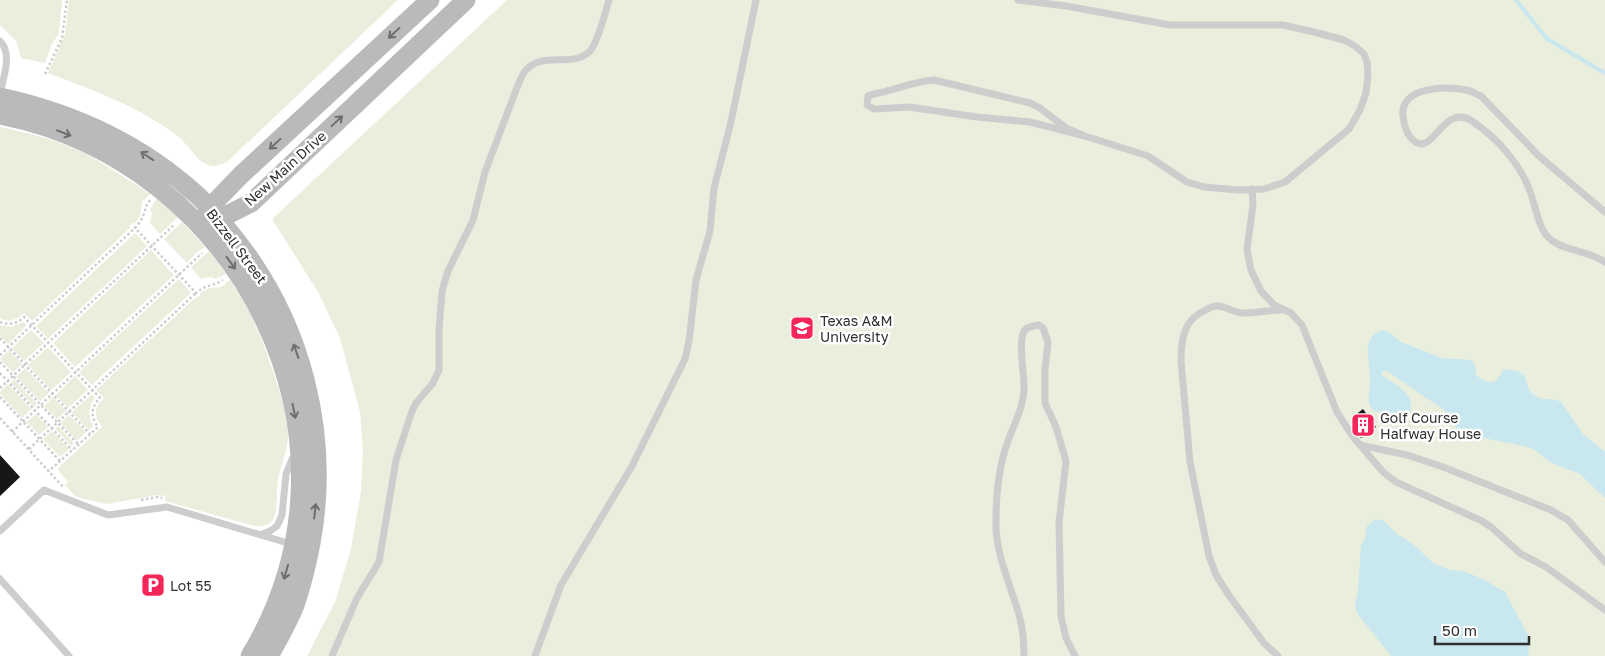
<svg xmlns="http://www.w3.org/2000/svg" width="1605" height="656" viewBox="0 0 1605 656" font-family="'Golos Text',sans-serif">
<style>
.green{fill:#e9eedd}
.water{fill:#c8e7ef}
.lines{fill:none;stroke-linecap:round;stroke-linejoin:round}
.stream{stroke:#c8e7ef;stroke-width:4}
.building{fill:#171717}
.path{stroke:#cdcdcd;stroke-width:2.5;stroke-dasharray:2.5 2.5;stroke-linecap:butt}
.lane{stroke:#cdcdcd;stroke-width:7}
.secondary{stroke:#bababa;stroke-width:19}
.oneway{stroke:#6e6e6e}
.labels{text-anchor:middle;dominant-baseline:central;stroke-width:5;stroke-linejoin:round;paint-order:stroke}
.street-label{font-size:14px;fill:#303030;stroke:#fff}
.poi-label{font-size:14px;fill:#303030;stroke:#fff;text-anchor:start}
</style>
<rect width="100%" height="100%" fill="#fff"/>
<path class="green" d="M0 0H62L59 33 52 44 45 63 21 58 16 41 0 25Z
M69 0H398L228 161C203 177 194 150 179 137 140 107 93 90 48 73L65 34Z
M507 0H1605V656H307L335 602 351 549 361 491 363 450 360 412 340 338 318 292 272 219Z
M0 127C29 133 61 141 88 155 109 167 130 181 150 194L142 202 140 216 134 224 133 223 129 226 130 228 32 321 24 313C17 319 9 324 0 318Z
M157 199 178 217 160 234 150 223 152 214 150 209Z
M182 222 205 247 196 253 187 263 164 239Z
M135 233 147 246 48 339 36 326Z
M151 250 174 275 75 367 53 343Z
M209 251 226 274 216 279 211 277 201 279 191 267Z
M179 279 191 293 92 385 79 372Z
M230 280C238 293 247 306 253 320 262 338 268 357 275 377 281 395 287 416 288 436 288 451 278 471 277 488 276 506 280 529 254 526L165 501 166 496 157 495 107 504 76 497 65 485 68 482 57 469 102 427C93 416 94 408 104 398L96 390 195 298 200 296V293L210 288 221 287Z
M23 322 27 325 8 344 0 336V325L11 327Z
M31 330 44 343 24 361 12 348Z
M48 347 71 372 51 390 28 365Z
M9 350 22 364 13 372 0 359Z
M25 368 49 393 40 401 16 377Z
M75 376 88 390 68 408 56 395Z
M14 379 37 404 34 407 11 382Z
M8 384 31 409 22 418 0 394V392Z
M92 394 95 398C88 407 88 416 93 426L89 430 72 412Z
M53 397 66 411 57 419 44 406Z
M36 414 48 427 39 435 26 422Z
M69 415 86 432 77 441 60 423Z
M58 426 74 443 71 446 55 428Z
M52 431 69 449 60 457 43 439Z"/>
<path class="water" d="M1383 330 1391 334 1401 342 1442 358C1451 360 1471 357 1474 363 1476 366 1475 371 1476 375 1483 381 1492 387 1499 377 1501 375 1501 372 1503 370 1505 369 1509 369 1511 370 1533 373 1521 382 1532 393 1540 402 1552 397 1561 402L1583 434 1605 452V498L1580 474 1550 462 1536 451 1528 447 1464 434 1455 427 1444 410 1387 371H1382V375C1394 384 1413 391 1411 410L1408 413 1396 415 1374 411C1365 403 1370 391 1370 380 1371 363 1359 338 1383 330Z
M1375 519 1384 521 1397 534 1414 545 1434 564 1450 570 1463 571 1483 579 1505 592 1530 639 1528 656H1391L1357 613 1355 604 1358 592 1361 545 1364 541 1367 526Z"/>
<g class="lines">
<path class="stream" d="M1516 0 1547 39 1605 73"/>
</g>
<path class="building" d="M1363 409 1376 427 1361 438 1351 423 1356 419 1354 416Z
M0 455 20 477 0 496Z"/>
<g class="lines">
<path class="path" d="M45 74 62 38 67 0
M150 200C143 209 146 217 135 228L196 293C205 285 213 286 223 280
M0 322C9 325 17 324 24 317L100 398C91 407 90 416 98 427L49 471
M0 338 90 434
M0 355 135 228
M0 362 78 444
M0 373 72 450
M0 388 175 224
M0 397 60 461
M0 418 64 488
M12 432 202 253
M29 449 196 293
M141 500 158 497 162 498"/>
<path class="lane" d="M1018 0 1066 6 1170 25H1283L1314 32 1344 40 1355 46 1364 54 1367 62 1368 75 1366 93 1360 110 1349 129 1285 182 1264 189 1238 190 1204 187 1187 182 1148 156 1085 136 1030 122 977 117 909 107 874 109 867 105 868 96C874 93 881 93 887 91 903 87 917 81 934 80L1030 103 1040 108 1066 128 1085 136
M0 41C13 54 3 78 0 94
M1252 189 1253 204 1247 250 1251 270 1261 291 1274 305 1291 313 1302 325 1337 412 1353 437 1360 445 1407 455 1443 467 1551 510 1568 520 1605 562
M1605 212 1540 157 1481 96C1477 95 1474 92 1470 91 1450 85 1399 86 1403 116 1404 125 1406 134 1413 140 1433 159 1442 102 1472 121 1497 138 1521 164 1531 194 1536 208 1538 228 1550 239 1561 250 1589 251 1605 262
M1360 445 1383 472 1396 482 1482 521 1491 527 1521 554 1546 567 1605 610
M0 531 44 490 108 515 167 507 291 544
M260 535 270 531 277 526 282 515 286 474 292 459
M0 579 69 656
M332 656 357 598 379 562 396 460 412 411 416 403 433 383 439 370V330L442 291 448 271 473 220 485 172 518 85C520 81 522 75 525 71 542 50 572 69 590 51 598 42 605 13 609 0
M535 656 561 585 632 466 685 359 689 341 696 280 710 231 714 188 731 122 756 0
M1024 656C1024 643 1023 628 1019 615 1011 587 995 551 996 523 996 497 998 469 1007 444 1013 426 1023 409 1024 390 1025 376 1017 340 1025 330 1029 326 1034 326 1039 325L1043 328 1048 342 1045 369V403L1056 427 1066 461 1059 522 1061 616 1066 638 1075 656
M1278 656 1264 643 1230 597 1216 575 1209 556 1190 462 1181 361C1181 340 1184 318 1206 310 1209 308 1214 306 1217 306 1226 306 1235 313 1243 313 1256 313 1269 310 1282 310"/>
<path class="secondary" d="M0 97C74 113 141 144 197 195 210 207 221 221 232 235 302 321 331 434 311 543 307 564 302 585 295 605 288 623 278 640 269 656
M0 115C243 162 381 440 250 656
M204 218 210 207 241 175 430 0
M207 223 219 219 251 203 466 0"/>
</g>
<defs><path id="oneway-shaft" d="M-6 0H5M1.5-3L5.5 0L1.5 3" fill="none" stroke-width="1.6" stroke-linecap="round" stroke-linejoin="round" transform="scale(1.25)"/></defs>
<g class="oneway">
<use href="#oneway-shaft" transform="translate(394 33) rotate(137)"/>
<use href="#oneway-shaft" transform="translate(337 121) rotate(-43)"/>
<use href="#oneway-shaft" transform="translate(64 133) rotate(21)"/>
<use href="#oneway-shaft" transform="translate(275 144) rotate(137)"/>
<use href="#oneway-shaft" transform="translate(147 156) rotate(-146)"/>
<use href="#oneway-shaft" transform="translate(231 263) rotate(54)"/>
<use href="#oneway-shaft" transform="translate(296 351) rotate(-109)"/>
<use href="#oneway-shaft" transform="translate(294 411) rotate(79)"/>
<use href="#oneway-shaft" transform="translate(315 511) rotate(-84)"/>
<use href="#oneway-shaft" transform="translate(286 572) rotate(106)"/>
</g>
<defs>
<g id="university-square" transform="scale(1.25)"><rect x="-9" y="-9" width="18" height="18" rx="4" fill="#f3265a" stroke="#fff"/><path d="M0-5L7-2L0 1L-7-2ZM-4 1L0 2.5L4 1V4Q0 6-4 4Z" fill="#fff"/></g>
<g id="building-square" transform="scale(1.25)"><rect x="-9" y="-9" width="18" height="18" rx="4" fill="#f3265a" stroke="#fff"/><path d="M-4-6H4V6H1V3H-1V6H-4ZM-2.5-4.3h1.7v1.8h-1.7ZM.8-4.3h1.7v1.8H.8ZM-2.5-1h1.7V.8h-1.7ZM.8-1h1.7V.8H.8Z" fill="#fff"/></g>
<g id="parking-square" transform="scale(1.25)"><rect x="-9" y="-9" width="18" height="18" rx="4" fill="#f3265a" stroke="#fff"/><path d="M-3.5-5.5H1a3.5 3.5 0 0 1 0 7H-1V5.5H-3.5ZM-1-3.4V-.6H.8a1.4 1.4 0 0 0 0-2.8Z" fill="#fff"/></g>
</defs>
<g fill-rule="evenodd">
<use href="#university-square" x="802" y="328"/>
<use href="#building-square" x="1363" y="425"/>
<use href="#parking-square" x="153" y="585"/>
</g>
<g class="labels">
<g class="street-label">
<text transform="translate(285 168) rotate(-42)">New Main Drive</text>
<text transform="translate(237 246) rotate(53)">Bizzell Street</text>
</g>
<g class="poi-label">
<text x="820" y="320">Texas A&amp;M<tspan x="820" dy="16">University</tspan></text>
<text x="1380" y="417">Golf Course<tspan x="1380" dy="16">Halfway House</tspan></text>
<text x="170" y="585">Lot 55</text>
</g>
</g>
<path d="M1435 636v8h94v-8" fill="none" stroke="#303030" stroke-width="2.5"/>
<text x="1442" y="636" font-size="15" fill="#303030" stroke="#ffffff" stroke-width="4" paint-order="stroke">50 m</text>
</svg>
